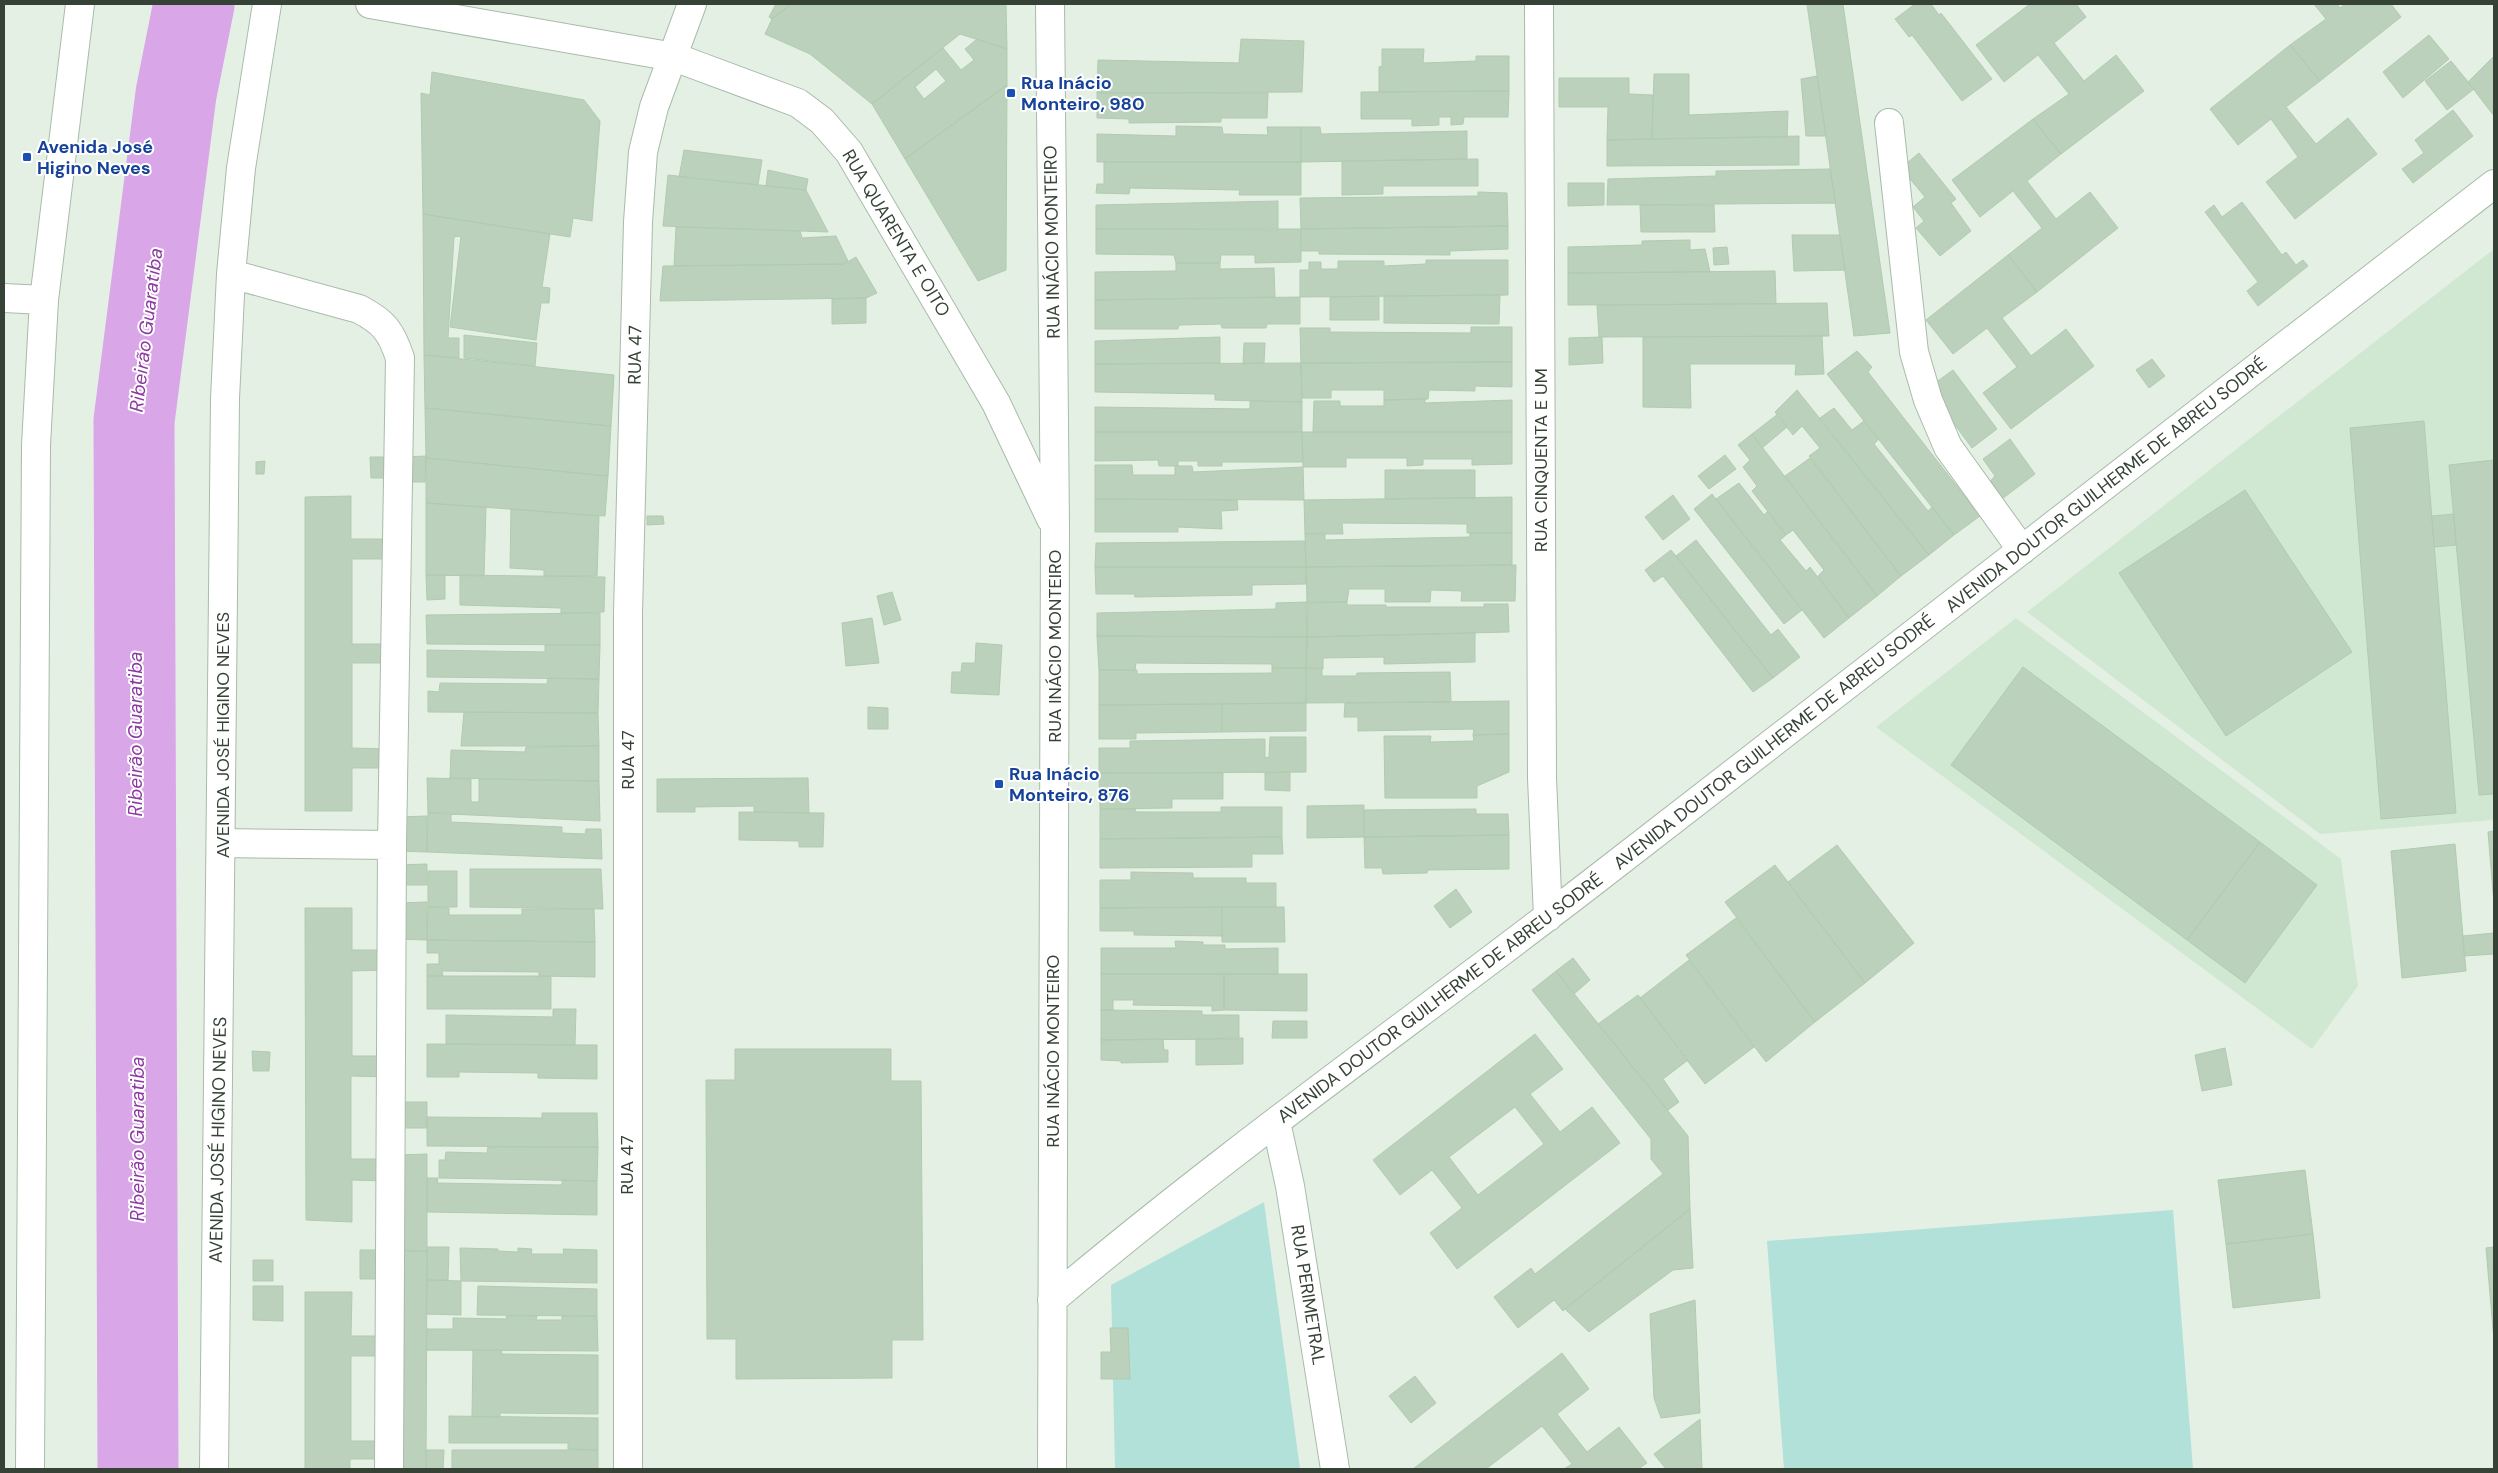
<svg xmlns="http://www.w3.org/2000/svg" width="2498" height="1473" viewBox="0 0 2498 1473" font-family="'DM Sans',sans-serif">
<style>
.education{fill:#d0e8d2}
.green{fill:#b1e1d8}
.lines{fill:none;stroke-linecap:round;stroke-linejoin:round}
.river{stroke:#d9a6e8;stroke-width:81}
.building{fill:#bcd1bb;stroke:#b0cbaf;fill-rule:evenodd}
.minor-casing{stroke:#a8bba9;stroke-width:30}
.minor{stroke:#fff;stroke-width:28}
.transit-dot{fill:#1a4fb4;stroke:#fff;stroke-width:2}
.labels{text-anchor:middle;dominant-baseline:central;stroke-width:4;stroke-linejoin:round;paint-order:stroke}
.transit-label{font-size:18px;font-weight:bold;fill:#164399;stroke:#fff;text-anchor:start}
.street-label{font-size:18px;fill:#354235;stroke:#fff}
.water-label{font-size:19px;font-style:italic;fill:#8c3aa2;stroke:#fff}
</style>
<rect width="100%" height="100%" fill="#e5f0e5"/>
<path class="education" d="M2494 249V820L2320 834 2027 612Z
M2016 618 2341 859 2358 986 2312 1049 1876 727Z"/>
<path class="green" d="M1264 1202 1300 1469H1115L1111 1285Z
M2173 1210 2193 1469H1784L1767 1241Z"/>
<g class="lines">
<path class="river" d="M138 1469 134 421 176 94 194 4"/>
</g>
<path class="building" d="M776 4H791L772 19 769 17Z
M791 4H1006L1007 49 960 34 872 104 810 54 765 34 772 19Z
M1807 4H1843L1890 333 1854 336Z
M1915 4H1931L1939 15 1941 13 1992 79 1962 101 1912 35 1909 37 1895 19Z
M2030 4H2076L2086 17 2054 43 2084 81 2116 55 2144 91 2061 154 2033 119 2069 94 2038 55 2004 82 1976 45Z
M2314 4H2337L2340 8 2345 4H2391L2401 17 2320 81 2290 45 2326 19Z
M2429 35 2449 59 2403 98 2383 72Z
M977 39 1007 49V85L905 159 872 104 943 48 961 70 974 60 965 49ZM936 69 946 81 924 99 915 87Z
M1241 39 1304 41 1302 92 1097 93 1098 60 1239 63Z
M2290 45 2320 81 2286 107 2316 144 2348 118 2377 154 2295 219 2266 182 2298 157 2271 119 2238 145 2210 109Z
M1382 49H1424L1423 63 1476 61V56H1509V91L1379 92V67L1382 66Z
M2494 56V116L2468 82Z
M2451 61 2474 89 2447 110 2425 81Z
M432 72 584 100 600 121 592 221 573 218 570 237 423 214 421 93 430 95Z
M1654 74H1689V115L1788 111 1787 137 1652 139Z
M1817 76 1826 136H1806L1801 79Z
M1559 78H1629V94L1653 95 1652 139 1607 140 1608 107H1559Z
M1007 85 1006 270 978 281 905 159Z
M1509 91 1508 117H1464L1463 124 1451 125V117H1439V125L1412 126V119H1361V92Z
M1097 93H1268L1267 118H1221V122L1129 123V119L1097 118Z
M2453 110 2473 136 2413 183 2402 169 2424 153 2415 140Z
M2033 119 2061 154 2027 181 2056 219 2090 192 2118 228 2037 292 2008 255 2042 228 2013 191 1980 217 1952 180Z
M1176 126 1222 127 1223 134 1268 135 1267 127H1301V162H1097V134L1176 136Z
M1301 127H1320L1321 134 1467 131V159L1301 162Z
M1799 136V165L1607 166V140Z
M684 150 762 160 758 185 679 177Z
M1919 153 1956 199 1951 203 1971 231 1940 256 1916 228 1924 221 1913 207 1925 197 1901 168Z
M1478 159V186H1383V194L1342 195V161Z
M1104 162H1301V195H1239L1240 190 1130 188 1129 194 1096 193 1097 184H1104Z
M1830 169 1836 203 1607 205 1608 179 1716 176V171Z
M768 170 808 179 806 190 766 186Z
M668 175 806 190 828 232 663 226Z
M1568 183H1604V205L1568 206Z
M1478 192 1507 193 1508 226 1301 229 1300 198 1478 196Z
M1278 201V230L1096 229V205Z
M2242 202 2282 255 2286 252 2296 265 2303 260 2308 266 2258 306 2247 291 2258 282 2205 212 2214 205 2222 217Z
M1640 205H1714L1715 232H1641Z
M423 214 550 234 542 287 550 288 549 303H541L536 340 450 327 461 236 454 237 448 338H459V358L424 355Z
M1508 226V249L1450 251V255L1319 254V251H1300L1301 229Z
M676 227 800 231 802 238 836 236 848 261 844 264 674 266Z
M1096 229H1301V262L1255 263V255H1221L1220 263H1176L1174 255 1096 254Z
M1792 235H1840L1845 270 1794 271Z
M1690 240V250L1705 249 1710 272 1568 273V247L1642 245V241Z
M1727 247 1729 264 1714 265 1713 248Z
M2008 255 2037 292 2002 318 2026 349 2031 356 2066 329 2094 366 2011 429 1983 393 2017 367 1987 328 1953 354 1926 320Z
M856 257 877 293 866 298 660 301 663 266 844 264Z
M1426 260H1508V295L1300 297V270H1309V262H1321V269H1338V261H1384V266L1426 264Z
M1176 263H1220V269L1274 268 1275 297 1095 300V272L1176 271Z
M1775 271 1776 304 1568 305V273Z
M1500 295 1499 324 1384 323V296Z
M1379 296V320H1330V297Z
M1300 297V324H1267L1266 328H1222L1221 324 1179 325 1178 329H1095V300Z
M866 298V323L832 324V299Z
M1827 303 1829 336 1599 337 1597 305Z
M1471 327H1512V362L1301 363 1300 328H1330V332L1471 333Z
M464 335 537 343 535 366 464 358Z
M1822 336 1824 374 1795 375 1796 364H1690L1691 408 1643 407V337Z
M1220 337V363L1095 364V341Z
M1602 337 1603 363 1569 365V338Z
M1244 343H1265L1264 363 1243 364Z
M1857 351 1872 367 1868 372 1980 516 1954 535 1827 374Z
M424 355 614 375 611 426 425 408Z
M2152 359 2165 376 2149 388 2136 370Z
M1512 362V387L1475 386V391L1429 390 1428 399 1384 400V390H1331V398H1302L1301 363Z
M1301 363 1302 402 1215 400V394L1095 392V364Z
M1953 370 1997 429 1972 448 1928 388Z
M1797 390 1929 555 1901 576 1809 456 1820 448 1802 426 1793 435 1775 412Z
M1425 399V403L1512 400V432H1313L1314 401H1340V406H1384V400Z
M1250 401 1302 402V432H1095V407L1250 409Z
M425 408 611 426 608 476 426 458Z
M1834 408 1852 430 1864 421 1879 439 1874 444 1928 511 1932 507 1954 535 1929 555 1820 420V418Z
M1778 414 1787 427 1762 448 1752 434Z
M2424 421 2456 813 2381 819 2350 428Z
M1095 432H1302L1303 462H1222V466H1198V461H1178V466H1159L1158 460 1095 461Z
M1302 432H1512V464L1472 465V459H1423V465L1407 466V458H1346V467H1303Z
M1752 434 1877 596 1849 618 1818 576 1824 570 1793 530 1786 535 1752 491 1757 486 1743 467 1750 460 1738 445Z
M2010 439 2035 474 1998 502 1986 486 1995 476 1983 459Z
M1725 455 1736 469 1709 489 1698 476Z
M426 456 425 482H405L404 457Z
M370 457H385L384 478H371Z
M426 458 608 476 605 516 426 503Z
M1810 458 1901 576 1877 596 1785 476Z
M2494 460V794L2479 795 2449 465Z
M265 461 264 474H256V462Z
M1095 465H1132L1133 475H1175V466H1192L1193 472 1303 467 1304 500 1095 499Z
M1385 470H1475V498L1385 499Z
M1739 483 1764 515 1768 511 1786 535 1780 540 1806 571 1810 567 1849 618 1824 638 1716 499Z
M2245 490 2352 652 2226 736 2119 573Z
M1712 494 1802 610 1784 624 1694 509Z
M1673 495 1690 519 1663 540 1645 517Z
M351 496V539H387V559H352V644H387V663H352V748L387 749V768H352V811H305V497Z
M1512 497V533H1467V524L1342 523 1343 534H1305L1304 500Z
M1095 499 1237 500 1238 510 1221 511 1222 529 1178 527V532H1095Z
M426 503 486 507 484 576 426 575Z
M511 509 599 516 597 576H544V570L510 568Z
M2454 514 2456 545 2434 547 2432 516Z
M647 516H663L664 524 647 525Z
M1325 533V540L1470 537V533H1512V565L1306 567 1305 534Z
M1696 540 1771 635 1778 629 1800 657 1773 678 1676 556Z
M1305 541 1306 567H1095L1096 543Z
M1671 550 1773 678 1753 692 1663 576 1654 582 1645 570Z
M1516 565 1515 601H1461L1462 591 1431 590 1430 602H1385V589H1349L1347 602H1307L1306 567Z
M1095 567H1306V584L1252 585V595L1135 597 1134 594H1096Z
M426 575H445V599L427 600Z
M460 575 605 577 604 612 561 613V608L460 605Z
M892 592 901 620 884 625 877 596Z
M1307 602V637L1097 636V613L1276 609V603Z
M1347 602V605H1386V607H1484V604H1508L1509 632 1307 637 1306 603Z
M600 613V645L427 644 426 615Z
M872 618 879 663 846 666 842 623Z
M1475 633V662L1384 664V657L1323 658V669L1306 668 1307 637Z
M1097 636 1307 637 1306 668H1272V664L1136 663 1135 670H1099Z
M976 643 1002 645 999 695 951 693 952 672H961L962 663H975Z
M545 645H600L599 679 427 677V650L545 652Z
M2023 667 2260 842 2187 940 1951 765Z
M1272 668H1306V703L1099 705V670H1137V674L1272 673Z
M1306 668H1322V676H1356L1357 673 1450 672 1451 702 1306 703Z
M548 678 599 679 598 713 428 712V691L439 692 440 683 547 684Z
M1509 701V734L1473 735 1474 729 1358 731V717H1344L1345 703Z
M1306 703V731L1222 732V704Z
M1222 704V732L1136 733V739H1099V705Z
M868 707 888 708V729H868Z
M464 712 598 713 599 746H461Z
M1509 734V772L1477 786V798H1385L1384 736H1431L1430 742 1474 741 1473 735Z
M1270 737H1306V772L1099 773V748H1130V741L1265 739V758L1269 757Z
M599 746V781L450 778 451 750 525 752 526 747Z
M1290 772V791L1265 790V773Z
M1099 773H1223V799H1172V808L1100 809Z
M427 778 471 779V802H479V779L599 781 600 821 428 813Z
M808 778 809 813 754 812V806L695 807V812H657V779Z
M1364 805V837L1307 838V806Z
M1221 807H1282V837L1100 839V809H1135L1136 812H1221Z
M1476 809V814H1508L1509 835 1364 837V810Z
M739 812 824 813 823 847H799V841L739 840Z
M428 813H451V822L562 827V833L585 834 586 829H601L602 859 427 852Z
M427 816V852L395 851V817Z
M2494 831V904L2488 832Z
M1509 835V869L1428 870 1427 873 1383 874 1382 868H1365L1364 837Z
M1282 837 1283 854H1252V867L1100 868V839Z
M2260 842 2317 885 2245 983 2187 940Z
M2455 844 2466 971 2402 978 2391 851Z
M1837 845 1914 943 1865 983 1788 882Z
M427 864V885H394V865Z
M1775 865 1865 983 1815 1022 1725 902Z
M470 869H601L603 909 470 907Z
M428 871H457V907H428Z
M1131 872 1193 873V878H1246V883H1276V907L1100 908V880H1131Z
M1456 889 1472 912 1450 928 1434 906Z
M427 902V940L396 939V903Z
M428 907 449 908V915H522V909H594L595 942 427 940Z
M1222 907V936L1134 935V931H1100V908Z
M1222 907H1284L1285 942H1222Z
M305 908H352V950H385V970L352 971V1056H385V1077L351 1076V1159H386L385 1181 352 1180V1222L306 1220Z
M1736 918 1815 1022 1766 1062 1686 955Z
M2494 933V954L2464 956 2463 936Z
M427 940 595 942V977L539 976V972L442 971 443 976H427V964H439V953H427Z
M1175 941 1203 942V945H1225V949L1278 948V974H1101V948H1176Z
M1573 958 1590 980 1574 994 1556 971Z
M1689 960 1754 1047 1705 1084 1640 998Z
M1556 971 1688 1136 1690 1209 1565 1309 1563 1311 1554 1300 1518 1328 1494 1297 1531 1268 1535 1274 1663 1174 1651 1159V1139L1532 990Z
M1101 974H1224V1010L1212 1011V1006L1133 1005 1134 1000H1113V1010H1101Z
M1224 974H1307V1011L1224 1010Z
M427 976H551V1009H427Z
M1638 995 1688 1060 1663 1079 1679 1102 1668 1110 1598 1024Z
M553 1009H576L575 1045 446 1044V1015L553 1017Z
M1101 1010 1202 1011V1015H1239V1039L1101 1040Z
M1273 1021H1307V1038H1272Z
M1535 1034 1563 1069 1530 1094 1560 1132 1592 1107 1620 1143 1457 1269 1430 1233 1462 1208 1432 1170 1400 1195 1373 1160ZM1515 1107 1544 1144 1478 1195 1449 1157Z
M1243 1038V1064L1196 1065V1039Z
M1163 1039 1164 1050H1168V1062L1121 1063V1061L1101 1060V1040Z
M427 1044 597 1045V1079L538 1078V1073L459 1072V1077H427Z
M2225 1048 2232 1085 2202 1091 2195 1055Z
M735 1049H891V1081H921L923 1340H892V1378L736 1379V1339H707L706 1080H735Z
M252 1051 270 1052 269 1071H253Z
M399 1102H427V1128H399Z
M542 1113H597L598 1147 427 1146V1117L542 1118Z
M488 1147H598L597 1181 439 1178V1160H445L446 1152 487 1153Z
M427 1154V1251H392L399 1155Z
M2305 1170 2313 1234 2226 1244 2218 1180Z
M427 1178H438L437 1183 562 1185V1180L597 1181V1215L427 1212Z
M1690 1209 1693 1268 1673 1270 1589 1332 1565 1309Z
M2313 1234 2320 1298 2233 1308 2226 1244Z
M427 1247H449L448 1280H427Z
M2494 1247V1341L2486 1248Z
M460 1248 498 1249V1251L518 1252V1248L532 1249 531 1254H564L563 1249 597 1250V1283L461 1281Z
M360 1250H385L386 1279H360Z
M399 1250 427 1251 426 1469H398Z
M253 1260H273V1281H253Z
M427 1280 461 1281V1315L426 1314Z
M253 1286H283V1321L253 1320Z
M478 1286 597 1289V1316L477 1315Z
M305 1292H352L351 1336H385L386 1356H351V1441H384V1459H350V1469H305Z
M1695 1300 1700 1413 1661 1418 1654 1398 1650 1314Z
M506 1316H537L536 1320H562V1316H597L598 1351 426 1350 427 1329H453V1318L507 1319Z
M1110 1328H1128L1130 1379H1101V1352H1111Z
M473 1350H501L502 1354 598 1355V1414L500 1413V1417H472Z
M1562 1353 1589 1389 1557 1414 1587 1452 1619 1427 1647 1463 1638 1469H1564L1572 1464 1542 1426 1486 1469H1413Z
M1415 1376 1436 1403 1411 1423 1389 1396Z
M449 1416 598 1418V1450L568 1449V1443H449Z
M1700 1419 1702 1469H1666L1654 1454Z
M426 1450H444L443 1469H426Z
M452 1450H598V1469H452Z"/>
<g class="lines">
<g class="minor-casing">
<path id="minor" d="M370 4 674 57 798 103 822 121 849 152 996 403 1051 519
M1050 4 1055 527 1052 1469
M1539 4 1542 778 1548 917
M1889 123 1914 352 1928 400 1948 447 2022 550
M231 274 359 309C384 322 391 331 400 358L392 845 389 1469
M4 298 44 300
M222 843 392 845
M1276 1122 1290 1186 1335 1469
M1052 1300C1225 1154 1410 1023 1589 885 1891 652 2192 417 2494 184
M30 1469 36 445 44 300 80 4
M214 1469 225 399 231 274 241 168 267 4
M628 1469V613L638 222 643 152 654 107 692 4"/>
</g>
<use href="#minor" class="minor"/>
</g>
<g class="transit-dot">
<rect x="1006" y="88" width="10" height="10" rx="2.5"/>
<rect x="22" y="152" width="10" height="10" rx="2.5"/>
<rect x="994" y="779" width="10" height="10" rx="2.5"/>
</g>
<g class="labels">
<g class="transit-label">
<text x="1021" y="83">Rua Inácio<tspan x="1021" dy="21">Monteiro, 980</tspan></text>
<text x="37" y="147">Avenida José<tspan x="37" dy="21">Higino Neves</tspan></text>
<text x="1009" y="774">Rua Inácio<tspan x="1009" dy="21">Monteiro, 876</tspan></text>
</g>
<g class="street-label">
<text transform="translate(896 233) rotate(59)">RUA QUARENTA E OITO</text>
<text transform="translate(1052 242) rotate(-91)">RUA INÁCIO MONTEIRO</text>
<text transform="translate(635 355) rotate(-89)">RUA 47</text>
<text transform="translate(1541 460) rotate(-90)">RUA CINQUENTA E UM</text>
<text transform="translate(2106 485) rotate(-38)">AVENIDA DOUTOR GUILHERME DE ABREU SODRÉ</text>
<text transform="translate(1055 646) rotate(-90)">RUA INÁCIO MONTEIRO</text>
<text transform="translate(223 735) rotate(-90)">AVENIDA JOSÉ HIGINO NEVES</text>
<text transform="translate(1774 742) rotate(-38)">AVENIDA DOUTOR GUILHERME DE ABREU SODRÉ</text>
<text transform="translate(628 760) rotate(-90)">RUA 47</text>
<text transform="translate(1440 998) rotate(-37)">AVENIDA DOUTOR GUILHERME DE ABREU SODRÉ</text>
<text transform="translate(1053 1051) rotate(-90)">RUA INÁCIO MONTEIRO</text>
<text transform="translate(218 1140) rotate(-89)">AVENIDA JOSÉ HIGINO NEVES</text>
<text transform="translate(627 1165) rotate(-90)">RUA 47</text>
<text transform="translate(1308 1295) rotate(81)">RUA PERIMETRAL</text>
</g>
<g class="water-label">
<text transform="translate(146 330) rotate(-83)">Ribeirão Guaratiba</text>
<text transform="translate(135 734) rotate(-90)">Ribeirão Guaratiba</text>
<text transform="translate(137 1139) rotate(-90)">Ribeirão Guaratiba</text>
</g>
</g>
<rect width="2498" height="1473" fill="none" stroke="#354235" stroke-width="10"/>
</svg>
